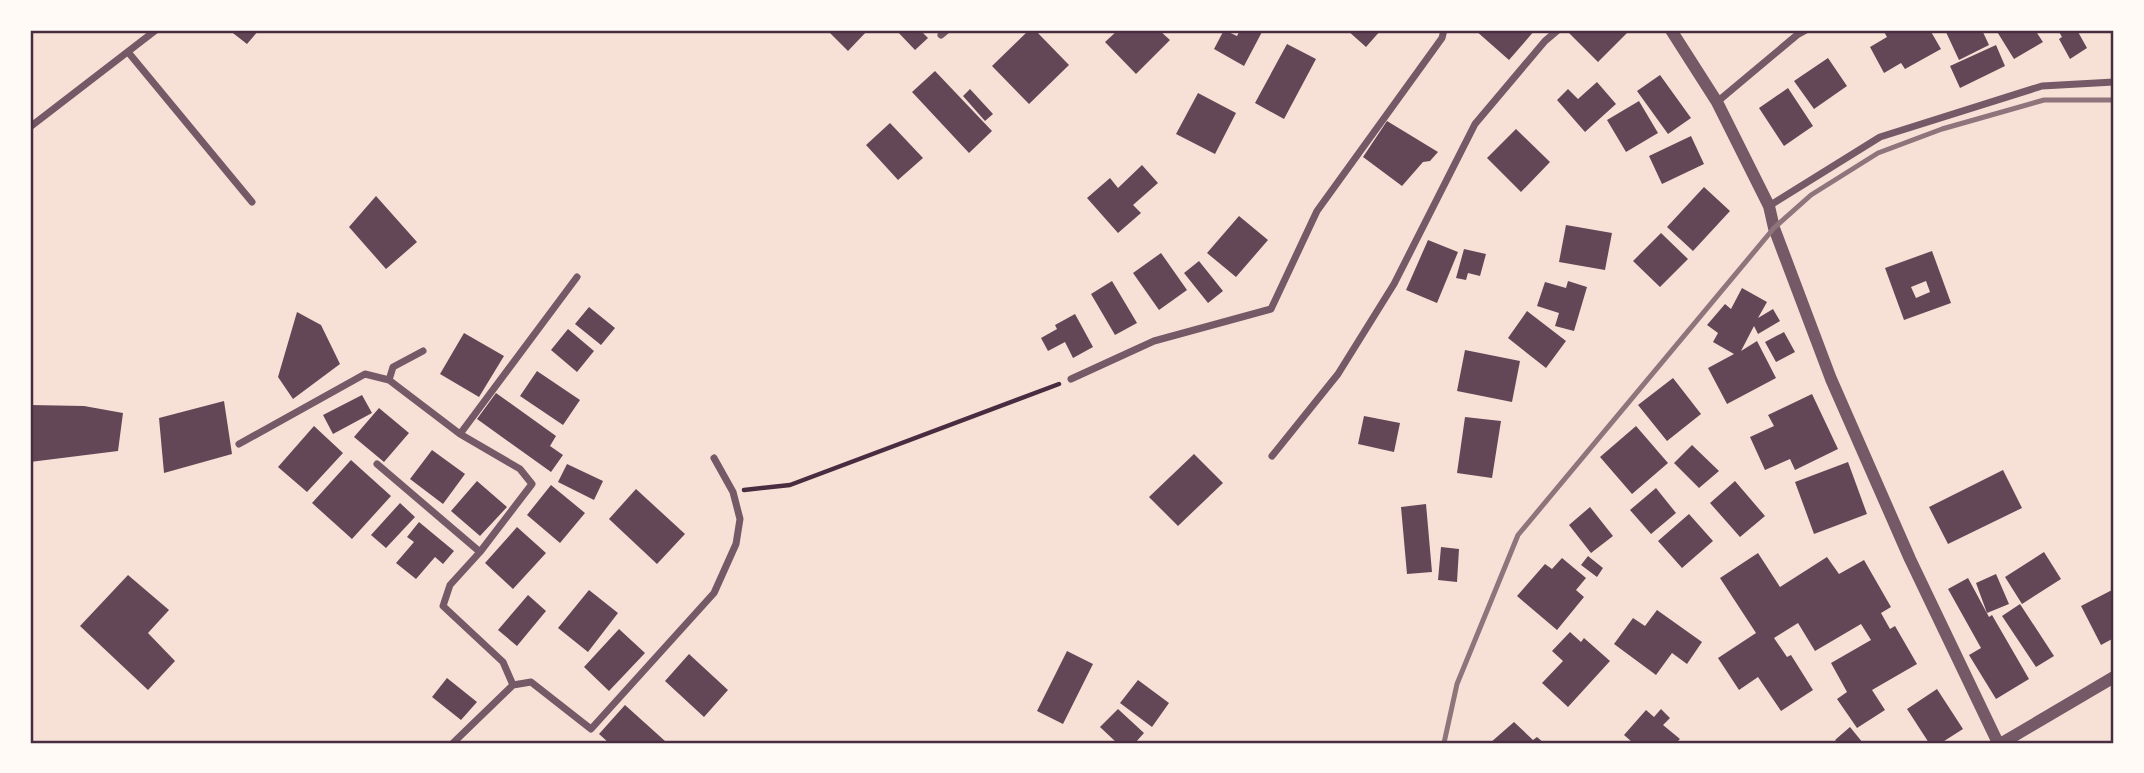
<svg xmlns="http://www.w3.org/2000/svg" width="2144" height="773" viewBox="0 0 2144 773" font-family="'Nunito Sans',sans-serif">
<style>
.building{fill:#644757;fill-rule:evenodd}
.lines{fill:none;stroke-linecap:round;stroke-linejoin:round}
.path{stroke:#4a2c40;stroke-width:4.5}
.minor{stroke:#755966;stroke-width:7}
.tertiary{stroke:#755966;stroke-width:12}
.rail{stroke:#8f747c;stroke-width:5}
.neatline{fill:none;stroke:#4a2c40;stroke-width:2.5}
</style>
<rect width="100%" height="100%" fill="#f7e1d7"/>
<path class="building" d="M229 30H259L247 44Z
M827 30H868L848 51Z
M896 30H920L928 38 915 50Z
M1029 30H1035L1069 65 1029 104 992 66Z
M1118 30H1159L1170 40 1136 74 1105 42Z
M1224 30 1237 36 1240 30H1263L1244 66 1214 49Z
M1347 30H1381L1366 47Z
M1475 30H1535L1509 60Z
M1572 30H1630L1598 62 1569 33Z
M1883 30H1930L1941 49 1905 69 1901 63 1884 73 1870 47 1887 37Z
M1945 30H1982L1989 45 1959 60Z
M1996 30H2035L2043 42 2014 59Z
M2058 30H2077L2087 48 2070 59 2059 39 2062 37Z
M1287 44 1316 59 1284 119 1255 103Z
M1996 45 2005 66 1960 88 1950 66Z
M1828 58 1847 86 1814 109 1794 81Z
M935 71 992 131 969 153 912 92Z
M1660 75 1691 118 1668 134 1637 91Z
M1597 82 1616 104 1585 132 1557 100 1568 89 1578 99Z
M1788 88 1813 126 1784 146 1759 108Z
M970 89 993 114 985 121 963 96Z
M1198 93 1236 113 1215 154 1176 134Z
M1639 101 1658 133 1626 152 1607 120Z
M1387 121 1438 152 1430 161 1423 162 1402 186 1363 157Z
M890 123 923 158 898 180 866 145Z
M1516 129 1550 162 1521 192 1487 158Z
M1691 136 1704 164 1662 184 1649 156Z
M1142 165 1158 183 1133 205 1141 213 1118 233 1087 198 1110 178 1118 188Z
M1704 187 1730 211 1693 251 1667 227Z
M376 196 417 242 386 269 349 227Z
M1239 216 1268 240 1236 277 1207 253Z
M1566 225 1612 233 1605 270 1559 262Z
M1661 233 1688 259 1660 287 1633 261Z
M1428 240 1458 252 1437 303 1406 290Z
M1464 249 1486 254 1480 276 1468 273 1466 280 1456 278Z
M1932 251 1951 303 1904 320 1885 268ZM1926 281 1930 292 1916 298 1911 287Z
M1161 253 1187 290 1159 310 1133 273Z
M1199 261 1223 291 1208 303 1184 273Z
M1112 281 1137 323 1115 335 1091 294Z
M1568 281 1587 287 1574 331 1555 326 1559 313 1537 306 1545 282 1566 288Z
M1742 288 1767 302 1758 318 1773 309 1780 321 1758 334 1754 326 1741 351 1757 341 1776 378 1727 404 1708 368 1734 354 1713 342 1718 333 1707 325 1725 304 1731 309Z
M589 307 615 328 601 345 575 324Z
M1527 311 1566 341 1546 368 1508 338Z
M297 312 321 325 340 364 293 399 278 377Z
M1075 314 1093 347 1073 358 1065 342 1048 351 1041 338 1057 329 1055 325Z
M568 329 594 351 577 372 551 350Z
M1784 332 1795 352 1776 362 1765 342Z
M464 333 504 356 479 397 440 374Z
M1465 350 1520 361 1512 402 1457 391Z
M537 371 580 400 563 425 520 396Z
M1673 378 1701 414 1667 441 1638 405Z
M496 393 556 436 550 446 563 455 551 472 477 419Z
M1812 394 1838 449 1795 470 1790 459 1765 470 1750 437 1774 426 1768 415Z
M362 395 372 413 333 434 323 415Z
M224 401 232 454 164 473 159 418Z
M30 405 84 406 123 413 118 451 30 462Z
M379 408 409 433 384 462 354 437Z
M1364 416 1400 423 1394 452 1358 444Z
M1465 417 1501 421 1492 478 1457 473Z
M314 426 343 453 307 492 278 467Z
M1636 426 1668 463 1632 494 1600 457Z
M1692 445 1719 471 1699 488 1674 463Z
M432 450 465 474 443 504 410 479Z
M1194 454 1223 483 1178 526 1149 497Z
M351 460 391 496 352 539 312 503Z
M1848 462 1867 514 1814 534 1795 482Z
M567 464 603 481 594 500 558 482Z
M2003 470 2022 508 1948 544 1929 507Z
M477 481 507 507 480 536 451 511Z
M1735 481 1765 516 1740 537 1710 503Z
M551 485 585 513 560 543 527 515Z
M1656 488 1676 513 1651 534 1630 510Z
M636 489 685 534 657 564 609 519Z
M400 503 415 517 386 548 371 535Z
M1426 504 1432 572 1407 574 1401 507Z
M1590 507 1613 536 1591 553 1569 525Z
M1689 514 1713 541 1682 568 1658 541Z
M419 522 454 551 443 564 435 557 416 579 396 563 414 542 407 537Z
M517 527 546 553 513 589 485 563Z
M1441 547 1459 549 1457 582 1438 580Z
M2044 552 2061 579 2022 604 2005 577Z
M1758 553 1780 587 1827 557 1839 574 1864 560 1891 607 1881 613 1890 629 1895 626 1917 664 1872 690 1885 710 1857 728 1837 699 1847 692 1831 663 1871 640 1861 624 1815 651 1798 623 1774 638 1787 657 1791 655 1813 690 1781 711 1758 677 1739 690 1718 658 1756 633 1720 578Z
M1588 556 1603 568 1597 577 1581 565Z
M1562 558 1586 578 1576 590 1584 597 1557 630 1517 596 1545 564 1552 569Z
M1996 574 2009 604 1987 613 1976 583Z
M128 575 169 610 148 633 175 661 148 690 80 626Z
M1968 578 1989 617 1992 615 2029 679 1996 699 1969 655 1981 648 1948 589Z
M2114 589V638L2101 645 2081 606Z
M589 590 618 613 588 652 558 628Z
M528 595 546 611 517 646 498 630Z
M2020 604 2054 656 2036 667 2002 616Z
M1657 610 1702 642 1687 664 1672 653 1656 675 1614 644 1633 618 1645 626Z
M619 629 645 653 609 691 584 667Z
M1570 632 1581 642 1584 638 1610 661 1568 707 1542 683 1563 661 1552 651Z
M1067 651 1093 664 1063 724 1037 711Z
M689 654 728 690 704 717 665 681Z
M447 678 477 702 461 720 432 697Z
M1138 680 1169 703 1152 727 1120 703Z
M1937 689 1963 729 1941 743H1929L1907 709Z
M625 705 665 741 662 743H609L599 734Z
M1118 709 1144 733 1135 743H1117L1100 727Z
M1661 709 1670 718 1663 725 1680 739 1676 743H1630L1632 742 1624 735 1646 710 1654 717Z
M1514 722 1533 740 1537 737 1544 743H1490Z
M1850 727 1863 743H1838L1835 740Z"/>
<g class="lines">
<path class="path" d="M744 490 790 485 1059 384"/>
<path class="minor" d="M941 35 947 30
M128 52 252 202
M1717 102 1797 35 1806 30
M30 127 156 30
M1769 206 1880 137 2042 86 2114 82
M1071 379 1154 341 1271 309 1317 211 1442 38 1444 30
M389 380 393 367 423 351
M239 444 365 374 389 380 460 434
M1272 456 1338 374 1394 284 1475 124 1545 41 1558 30
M377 464 480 552
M513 685 503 662 443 606 450 585 480 552 532 484 520 469 460 434 577 277
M453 743 513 685 531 682 591 729 714 593 736 544 740 519 733 492 714 458"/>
<path class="tertiary" d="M1671 30 1717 102 1769 206 1774 228 1831 379 1910 559 1998 743
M2002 743 2114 677"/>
<path class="rail" d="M1444 743 1457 684 1518 535 1774 228 1811 195 1878 153 1942 129 2044 100H2114"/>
</g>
<rect width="2144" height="773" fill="none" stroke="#fffaf5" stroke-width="63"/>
<rect x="32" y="32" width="2080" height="710" class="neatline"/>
</svg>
